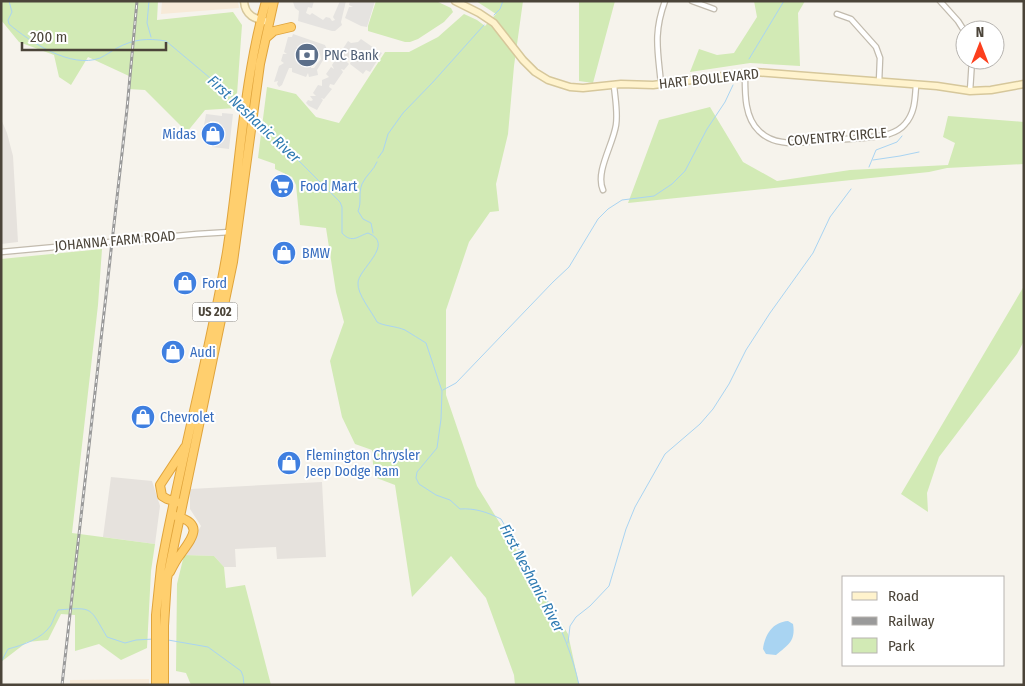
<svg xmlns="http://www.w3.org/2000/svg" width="1025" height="686" viewBox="0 0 1025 686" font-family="'Fira Sans Condensed',sans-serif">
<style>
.commercial{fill:#f7ead8}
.industrial{fill:#e6e2dd}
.green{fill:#d2eab5}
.parking{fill:#e5e3e0;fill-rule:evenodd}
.water{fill:#a9d4f2}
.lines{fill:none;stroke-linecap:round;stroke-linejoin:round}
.stream{stroke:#a9d4f2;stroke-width:1}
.street-casing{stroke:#c2bbae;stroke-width:7}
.secondary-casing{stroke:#d6c79b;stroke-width:9}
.highway-casing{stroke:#e0a43c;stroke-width:10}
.street{stroke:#fff;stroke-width:4.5}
.secondary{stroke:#fff3cd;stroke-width:6}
.highway{stroke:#ffcf6e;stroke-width:8}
.rail-casing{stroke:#9a9a9a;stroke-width:3}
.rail{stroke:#fff;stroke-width:1;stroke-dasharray:4;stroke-linecap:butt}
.labels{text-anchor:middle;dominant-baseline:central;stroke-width:4;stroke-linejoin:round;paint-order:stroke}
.shield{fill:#fff;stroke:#817c74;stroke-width:1}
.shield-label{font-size:12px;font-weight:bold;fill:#4b4439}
.service-label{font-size:14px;fill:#4e5e75;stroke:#fff;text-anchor:start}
.street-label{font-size:14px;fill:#4b4439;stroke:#fff}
.shop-label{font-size:14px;fill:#366cbe;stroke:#fff;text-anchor:start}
.water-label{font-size:15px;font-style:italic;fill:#2e7ab2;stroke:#fff}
</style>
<rect width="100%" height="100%" fill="#f6f3ec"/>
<path class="commercial" d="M162 1H238L239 8 161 14Z
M149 679V685H70V680Z"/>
<path class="industrial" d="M1 119 7 133 13 156 18 242 1 244Z
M111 477 152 481 160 506 155 544 103 537Z
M322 482 326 557 277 559 276 547 235 549 236 567H224L214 556 184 555 201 526 190 509V489Z"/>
<path class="green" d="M1 1H158L157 20 233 12 242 25 236 108 205 110 187 132 145 90 128 89 129 76 88 57 71 85 59 77 54 55 19 42 1 20Z
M376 1H436L451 8 453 12 444 22 418 39 410 42H405L368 31V26Z
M476 1H523L514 66 508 134 496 184 499 211 490 212 469 242 446 310V395L477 486 568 634 579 685H515L514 675 486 598 451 556 412 597 395 485 374 477 372 450 355 444 342 417 330 361 344 322 336 292 326 228 300 225 296 185 292 177 275 169V164L258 158 267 87 296 94 316 117 339 123 385 52H409L438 37 464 14 477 20 485 26 496 14Z
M579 1H615L593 83 579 81Z
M754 1H805L798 13 800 66 750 63 690 72 699 49 717 55 734 53 757 17Z
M710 107 743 162 777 181 850 170 948 165 955 143 943 137 948 116 1024 122V164L947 168 929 172 628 203 659 120Z
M102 249 98 305 72 533 155 544 151 571 147 648 121 660 99 644 75 651V615L61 614 48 640 27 642 1 662V259Z
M1024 286V341L1017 354 939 457 927 493 928 512 901 494Z
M184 555 214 556 224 567 226 588 245 585 271 685H191L186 673 176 671 177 584Z"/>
<path class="parking" d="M290 1H314L312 8 308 7 306 13 310 15 312 13 323 20 326 17 330 18 332 21 335 20 333 17 340 1H346L341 22 342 25 335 31H332L298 21 299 11 295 8 293 2Z
M350 1H375L367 27 361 26 345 18 349 7H353L349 5Z
M293 34 325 45 328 52 317 70 318 75 309 77 308 73 306 77 292 72V68H289L282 85 279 87 277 84 278 81 274 82 279 66 284 63 281 61 283 54H287L284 52 288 37H292ZM296 46 320 54 321 59 314 68H311V64L296 59 299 48Z
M361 39 374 48 372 51 373 53 377 50 382 53 370 72 366 70 363 74 350 64 351 61 347 59 346 61 349 64 344 70 341 69 343 72 334 85 330 84 329 87 332 89 324 99 321 98 323 100 317 110 309 106 306 103 308 100 311 101 313 100 310 96H316L313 93 318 85 322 86V80L329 77 326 74 331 67 334 69 332 65 339 54 343 55 340 53 348 41 351 43 358 42Z
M222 113 233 114 229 149 212 147V144H216L219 122 210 121 209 126 204 125 206 114 222 116Z"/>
<path class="water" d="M788 621 793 624C796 641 788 645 776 655L766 654 763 649C765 634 773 622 788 621Z"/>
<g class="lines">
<path class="stream" d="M9 1 12 12 8 20 9 24C30 42 71 69 100 58 106 55 112 51 117 48 134 39 147 38 166 41L241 104
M149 1 147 23 151 37
M494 15 500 9 503 1
M749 59 784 1
M257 119 340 202 342 207V233C352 244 358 236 368 233 396 244 358 269 358 283 357 294 372 312 377 322 383 326 396 326 405 330 412 334 419 339 426 343L442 391 441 419 437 448 417 472 416 478 419 484 436 495 450 500 460 509C475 508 487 512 501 519 532 572 566 625 579 685
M378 158 383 151 388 134 403 113 433 82 484 25
M873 160 900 156 919 152
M869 167 876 150 897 142 902 136
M373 233 371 223 363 219 358 211C362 202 358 194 362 184 366 175 374 170 377 162
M443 390 456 383 553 282 569 267 598 219 608 209 622 200 654 196 672 184 685 171 707 129 725 102 733 85
M168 640 208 647 241 671 243 676 244 685
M568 643 570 626 576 617 590 606 609 586 626 529 635 507 665 454 700 424 713 409 729 384 746 350 770 313 813 253 830 217 851 189
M1 662 8 649C23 645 42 639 51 625 53 621 55 615 58 610 94 607 89 607 107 637L125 643 136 640 154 639"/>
<g class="street-casing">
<path id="street" d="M692 1 714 9
M940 1 958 21 965 32
M837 14 851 19 876 47 880 58 879 82
M745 73C745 92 744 117 759 131 765 137 774 141 782 142 796 145 811 141 824 140 845 139 869 139 889 134 895 132 901 129 905 124 915 113 915 99 916 85
M661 84C658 51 653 34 665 1
M970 91 972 60
M603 190C595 172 613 145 616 125 618 112 615 98 614 85
M1 252 197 234 230 232"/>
</g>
<g class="secondary-casing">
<path id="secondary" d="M244 1C245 16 255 19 268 22
M455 1 479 13 494 23 523 60 535 72 548 80 570 87 583 88 621 84 653 85 755 72 937 86 970 91 991 90 1024 84"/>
</g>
<g class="highway-casing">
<path id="highway" d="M266 38 274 31 291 27
M180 503 167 499 162 496 160 485 185 447
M170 572C173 566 176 560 180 555 192 538 205 524 176 516
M156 685V615L161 567C180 461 209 358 227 252 240 169 243 82 266 1
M164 685V626L167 579 233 262 260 64 274 1"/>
</g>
<use href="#street" class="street"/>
<use href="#secondary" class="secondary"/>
<use href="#highway" class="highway"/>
<g class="rail-casing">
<path id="rail" d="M62 685 127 109 137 1"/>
</g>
<use href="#rail" class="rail"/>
</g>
<defs>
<g id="bank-disc" transform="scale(1.25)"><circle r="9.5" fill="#5c6f8a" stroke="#fff"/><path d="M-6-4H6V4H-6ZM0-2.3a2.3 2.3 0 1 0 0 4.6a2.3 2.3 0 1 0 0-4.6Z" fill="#fff"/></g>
<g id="shop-disc" transform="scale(1.25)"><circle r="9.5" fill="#3f7fe0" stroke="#fff"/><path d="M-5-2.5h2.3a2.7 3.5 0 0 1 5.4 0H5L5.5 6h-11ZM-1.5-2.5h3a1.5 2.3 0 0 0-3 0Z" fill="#fff"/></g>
<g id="supermarket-disc" transform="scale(1.25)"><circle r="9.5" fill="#3f7fe0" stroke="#fff"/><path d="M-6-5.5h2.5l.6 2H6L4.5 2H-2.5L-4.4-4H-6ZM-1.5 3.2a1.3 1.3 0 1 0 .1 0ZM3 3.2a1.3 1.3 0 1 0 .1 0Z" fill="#fff"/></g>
</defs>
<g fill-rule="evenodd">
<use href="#bank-disc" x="307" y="55"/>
<use href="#shop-disc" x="213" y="134"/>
<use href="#supermarket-disc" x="282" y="186"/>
<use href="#shop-disc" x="284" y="253"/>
<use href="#shop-disc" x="185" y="283"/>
<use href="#shop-disc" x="173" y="352"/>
<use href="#shop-disc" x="143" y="417"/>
<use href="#shop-disc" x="289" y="463"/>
</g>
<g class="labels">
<rect class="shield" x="192.5" y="302.5" width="45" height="19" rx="4"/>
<g class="shield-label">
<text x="215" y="312">US 202</text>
</g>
<g class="service-label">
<text x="324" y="55">PNC Bank</text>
</g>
<g class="street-label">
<text transform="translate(709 79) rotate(-6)">HART BOULEVARD</text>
<text transform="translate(837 137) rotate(-5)">COVENTRY CIRCLE</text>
<text transform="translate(115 241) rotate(-5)">JOHANNA FARM ROAD</text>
</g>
<g class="shop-label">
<text x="196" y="134" text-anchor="end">Midas</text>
<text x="300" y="186">Food Mart</text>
<text x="302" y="253">BMW</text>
<text x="202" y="283">Ford</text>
<text x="190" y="352">Audi</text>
<text x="160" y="417">Chevrolet</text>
<text x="306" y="455">Flemington Chrysler<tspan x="306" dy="16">Jeep Dodge Ram</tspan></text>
</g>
<g class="water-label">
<text transform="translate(254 119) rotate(43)">First Neshanic River</text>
<text transform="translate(532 578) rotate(62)">First Neshanic River</text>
</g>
</g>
<rect width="1025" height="686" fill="none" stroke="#4b4439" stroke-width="5"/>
<rect x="842" y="576" width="162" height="90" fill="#ffffff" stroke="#b7b4b0"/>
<rect x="852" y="592" width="25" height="8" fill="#fff3cd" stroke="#b7b4b0"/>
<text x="888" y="601" font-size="15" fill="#4b4439">Road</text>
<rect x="852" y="617" width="25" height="8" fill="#9a9a9a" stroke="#b7b4b0"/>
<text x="888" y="626" font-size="15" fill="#4b4439">Railway</text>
<rect x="852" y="638" width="25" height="15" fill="#d2eab5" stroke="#b7b4b0"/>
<text x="888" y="651" font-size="15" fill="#4b4439">Park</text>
<g transform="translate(980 45)"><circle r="24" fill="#ffffff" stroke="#b7b4b0"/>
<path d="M0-4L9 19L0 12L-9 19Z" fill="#fc3f1d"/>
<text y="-8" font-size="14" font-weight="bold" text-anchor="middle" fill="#4b4439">N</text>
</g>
<path d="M22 42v8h144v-8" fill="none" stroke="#4b4439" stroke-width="2.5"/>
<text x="30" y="42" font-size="15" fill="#4b4439" stroke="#ffffff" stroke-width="4" paint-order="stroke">200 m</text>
</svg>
